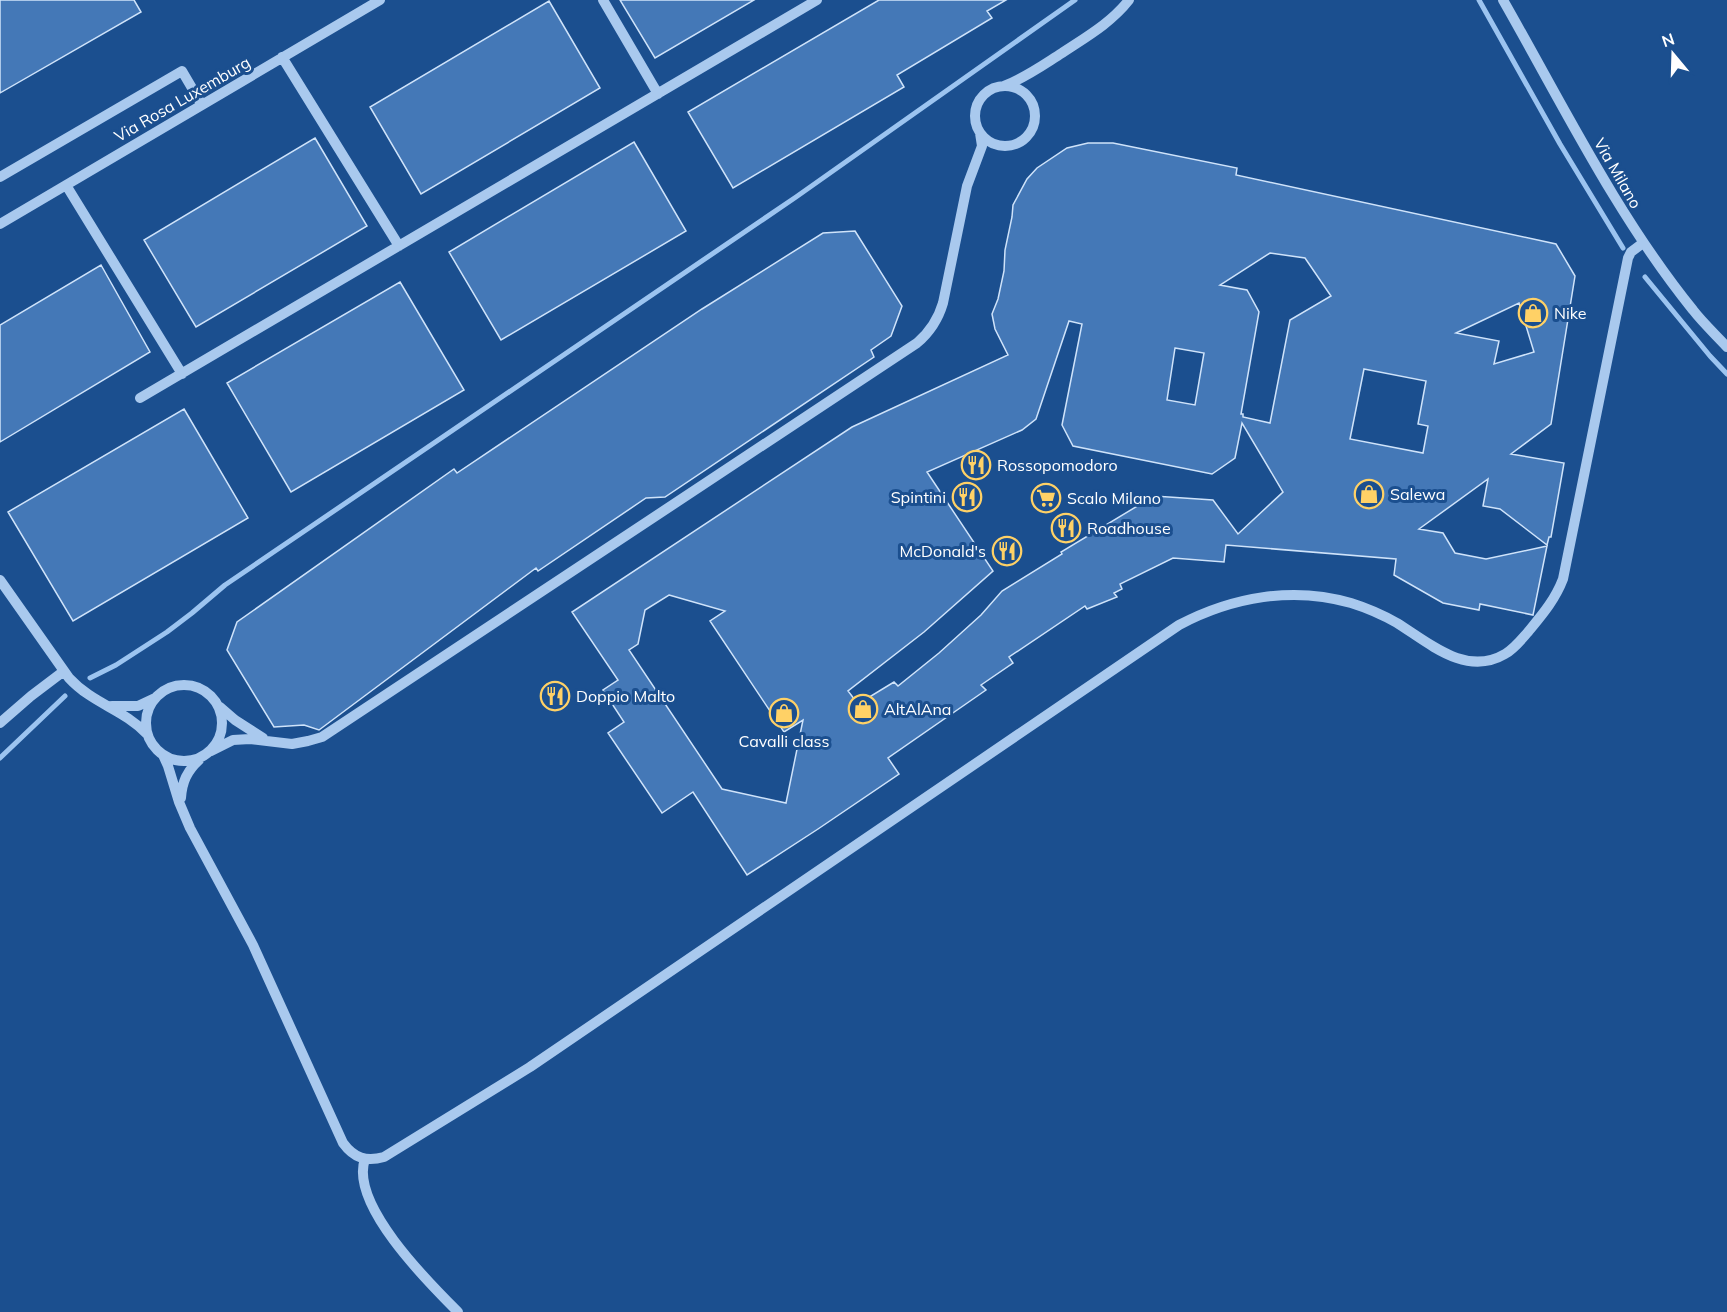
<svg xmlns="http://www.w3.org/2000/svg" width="1727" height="1312" viewBox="0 0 1727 1312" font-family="Mulish,sans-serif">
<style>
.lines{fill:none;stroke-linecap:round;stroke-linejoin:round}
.stream{stroke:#9cc4f0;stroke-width:5}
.building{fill:#4478b7;stroke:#cfe3fa;stroke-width:1.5;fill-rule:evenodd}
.minor{stroke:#a9c9ee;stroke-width:10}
.labels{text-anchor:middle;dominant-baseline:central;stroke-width:6;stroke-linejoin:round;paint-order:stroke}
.street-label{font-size:16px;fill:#fff;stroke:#1b4f8f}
.poi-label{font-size:16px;fill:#fff;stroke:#1b4f8f;text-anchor:start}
</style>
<rect width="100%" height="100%" fill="#1b4f8f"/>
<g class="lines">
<path class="stream" d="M1479 0 1560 144 1623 248
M1645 277 1710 356 1727 374
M90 678 116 665 167 632 192 613 225 585 796 197 1075 0
M0 758 65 696"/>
</g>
<path class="building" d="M0 0H134L141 12 0 93Z
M620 0H754L655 58Z
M879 0H1006L987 11 992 18 897 75 904 87 733 188 688 112Z
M549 1 600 88 421 194 370 107Z
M315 138 367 226 196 327 144 240Z
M634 142 686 231 501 340 449 252Z
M1088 143H1113L1237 168 1236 175 1556 244 1575 276 1551 424 1511 454 1564 463 1551 537H1549L1547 545 1500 509 1483 506 1488 479 1419 529 1443 533 1455 553 1486 559 1547 546 1533 615 1480 604 1479 610 1443 603 1394 575 1396 559 1226 545 1224 562 1173 558 1120 584 1122 589 1114 593 1117 597 1087 609 1085 606 1009 657 1013 663 981 685 986 690 888 758 899 774 818 829 747 875 693 792 662 813 608 733 624 722 603 690 618 680 572 612 852 427 1008 355 995 329 992 314 998 299 1004 271 1005 250 1012 217 1013 205 1027 179 1037 168 1067 148ZM1270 253 1305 258 1331 296 1290 320 1270 423 1243 417V414H1241L1259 312 1247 290 1220 285ZM1519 303 1534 352 1494 364 1499 341 1456 333ZM1069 321 1082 324 1062 425 1073 446 1212 474 1235 458 1242 423 1283 492 1238 534 1213 500 1154 496 1061 552 1062 554 1002 591 981 615 939 653 898 686 894 682 858 704 848 691 924 632 993 571 927 472 1022 430 1036 419ZM1175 348 1204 353 1195 405 1167 400ZM1364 369 1426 381 1418 424 1428 426 1423 453 1350 439ZM669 595 725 611 710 621 784 732 803 720 786 803 722 789 629 650 638 644 645 610Z
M855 231 902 306 891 336 871 350 874 357 665 497 646 498 538 571 536 568 319 730 304 725 274 727 227 650 237 622 454 469 457 473 702 309 823 233Z
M101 265 150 352 0 442V325Z
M400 282 464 390 291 492 227 383Z
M184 409 248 518 73 621 8 512Z"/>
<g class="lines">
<path class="minor" d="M603 0 658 94
M1503 0C1563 105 1617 216 1693 310 1703 323 1716 335 1727 347
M282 57 399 246
M1004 86C1025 78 1043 65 1062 53 1086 37 1111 23 1129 0
M975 116a30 30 0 1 1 60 0a30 30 0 1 1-60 0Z
M0 177 182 71 202 105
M66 185 182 374
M0 224 380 0
M140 398 817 0
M0 580 69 678C93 704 123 709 147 734
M146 723a38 38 0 1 1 76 0a38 38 0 1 1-76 0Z
M112 706H138L155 698
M220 707 235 720 263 738
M0 723 31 696 64 671
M211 751 233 740 250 739 292 744 308 741 322 737 917 343C930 332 938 320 943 303L967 186 982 146 980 133
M163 755 168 766 179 802 190 828 253 945 343 1143C354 1158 366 1162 384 1157L530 1067 1179 625C1232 597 1293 586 1351 603 1367 608 1383 615 1397 623 1429 643 1466 677 1505 654 1514 649 1521 640 1528 632 1542 615 1555 600 1563 579L1628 258 1631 252 1643 243
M181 798C182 782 187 771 199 760
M365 1159C349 1204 429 1283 458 1312"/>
</g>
<defs>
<g id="shop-ring" transform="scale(1.5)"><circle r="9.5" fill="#1b4f8f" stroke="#ffd166" stroke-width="1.5"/><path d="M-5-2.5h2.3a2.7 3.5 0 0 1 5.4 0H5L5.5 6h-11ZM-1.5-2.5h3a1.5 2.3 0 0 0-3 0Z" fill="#ffd166"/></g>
<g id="restaurant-ring" transform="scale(1.5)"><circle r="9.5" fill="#1b4f8f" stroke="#ffd166" stroke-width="1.5"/><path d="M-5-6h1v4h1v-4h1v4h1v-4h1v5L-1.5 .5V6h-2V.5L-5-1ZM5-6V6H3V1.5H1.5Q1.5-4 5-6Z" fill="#ffd166"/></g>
<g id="supermarket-ring" transform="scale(1.5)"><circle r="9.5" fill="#1b4f8f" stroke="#ffd166" stroke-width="1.5"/><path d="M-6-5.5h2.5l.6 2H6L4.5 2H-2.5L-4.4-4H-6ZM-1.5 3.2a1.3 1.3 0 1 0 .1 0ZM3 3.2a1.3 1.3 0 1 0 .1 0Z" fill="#ffd166"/></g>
</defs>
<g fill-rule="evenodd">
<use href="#shop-ring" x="1533" y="313"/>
<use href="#restaurant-ring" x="976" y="465"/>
<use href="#shop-ring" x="1369" y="494"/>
<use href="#restaurant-ring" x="967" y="497"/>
<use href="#supermarket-ring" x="1046" y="498"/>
<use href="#restaurant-ring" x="1066" y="528"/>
<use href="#restaurant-ring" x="1007" y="551"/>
<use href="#restaurant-ring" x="555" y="696"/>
<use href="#shop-ring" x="863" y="709"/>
<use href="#shop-ring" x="784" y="713"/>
</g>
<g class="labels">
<g class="street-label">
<text transform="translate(182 99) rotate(-30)">Via Rosa Luxemburg</text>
<text transform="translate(1618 173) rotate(60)">Via Milano</text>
</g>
<g class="poi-label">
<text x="1554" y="313">Nike</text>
<text x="997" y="465">Rossopomodoro</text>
<text x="1390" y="494">Salewa</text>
<text x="946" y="497" text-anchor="end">Spintini</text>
<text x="1067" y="498">Scalo Milano</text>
<text x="1087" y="528">Roadhouse</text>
<text x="986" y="551" text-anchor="end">McDonald's</text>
<text x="576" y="696">Doppio Malto</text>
<text x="884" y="709">AltAlAna</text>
<text x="784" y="741" text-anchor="middle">Cavalli class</text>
</g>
</g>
<g transform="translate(1673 54) rotate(341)" stroke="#1b4f8f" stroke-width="4.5" paint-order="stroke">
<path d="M0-4.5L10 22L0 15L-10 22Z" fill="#ffffff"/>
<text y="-9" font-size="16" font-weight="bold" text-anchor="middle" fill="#ffffff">N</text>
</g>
</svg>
